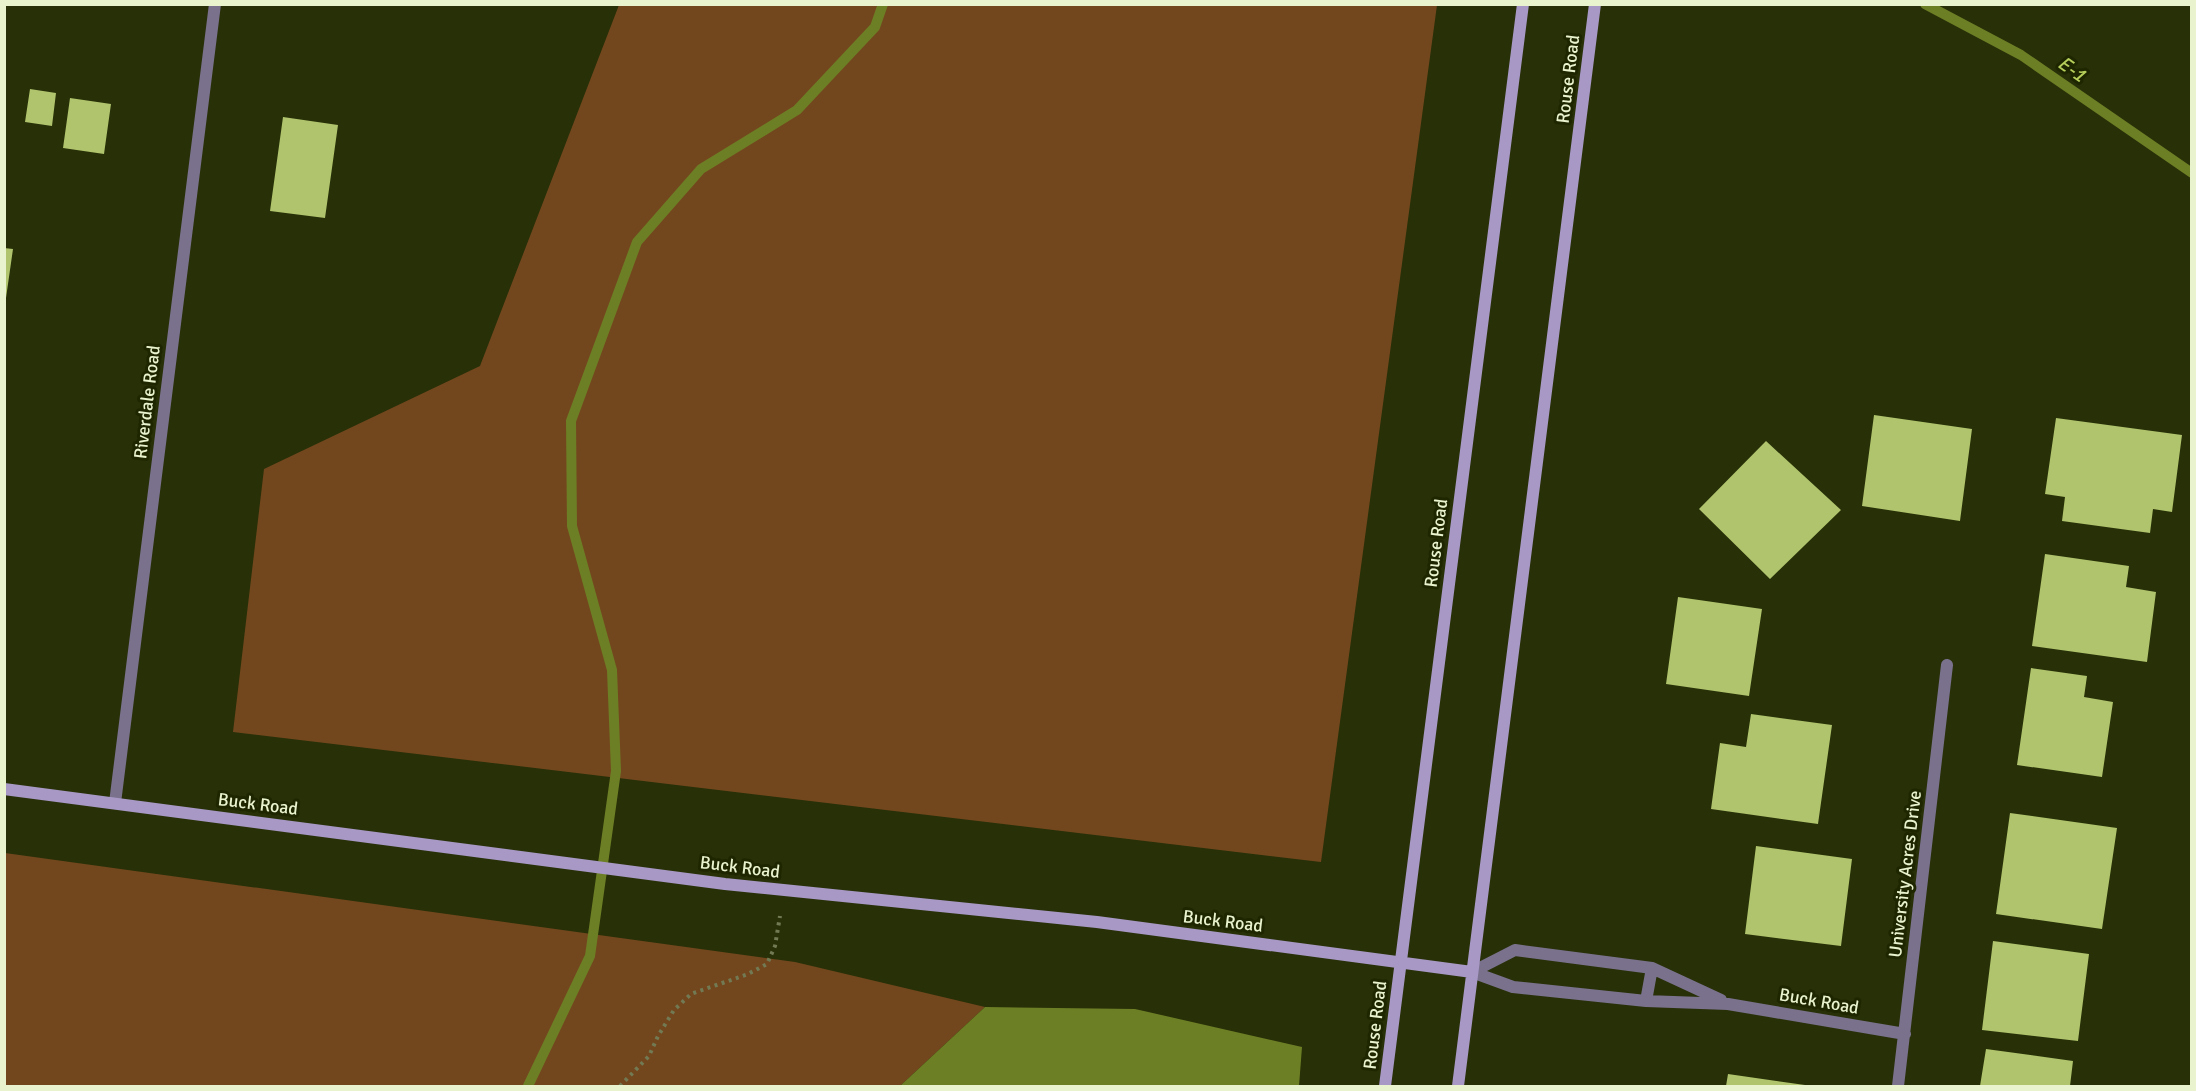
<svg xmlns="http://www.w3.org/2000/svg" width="2196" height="1091" viewBox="0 0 2196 1091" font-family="Signika,sans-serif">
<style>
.green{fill:#73471e}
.water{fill:#6d7f25}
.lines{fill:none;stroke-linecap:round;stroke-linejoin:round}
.stream{stroke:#6d7f25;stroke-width:10}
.building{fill:#afc46c}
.path{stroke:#727a54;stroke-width:4;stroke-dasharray:3 4.5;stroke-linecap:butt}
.street{stroke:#7a718d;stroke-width:12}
.secondary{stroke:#a798c5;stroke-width:12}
.labels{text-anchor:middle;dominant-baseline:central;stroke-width:6;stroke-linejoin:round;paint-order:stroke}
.street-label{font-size:18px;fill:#e9f3ce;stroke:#1e2600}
.water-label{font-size:20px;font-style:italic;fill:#b5cf5a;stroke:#1e2600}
</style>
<rect width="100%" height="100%" fill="#283008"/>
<path class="green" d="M619 5H1437L1321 862 233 732 264 469 480 366Z
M5 853 795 962 985 1007 900 1086H5Z"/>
<path class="water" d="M985 1007 1135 1009 1302 1047 1299 1086H900Z"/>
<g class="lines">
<path class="stream" d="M1925 4 2021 55 2192 173
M528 1086 590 956 616 771 612 670 572 526 571 421 637 242 701 169 797 110 875 27 883 4"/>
</g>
<path class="building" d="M30 89 56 93 52 126 25 122Z
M70 98 111 104 104 154 63 148Z
M283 117 338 125 325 218 270 211Z
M4 248 13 249 6 298H4Z
M1874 415 1972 429 1960 521 1862 506Z
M2056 418 2182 435 2172 512 2153 509 2150 533 2062 521 2065 497 2045 494Z
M1766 441 1841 510 1770 579 1699 509Z
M2045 554 2129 566 2126 587 2156 592 2147 662 2032 646Z
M1678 597 1762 609 1749 696 1666 684Z
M2031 668 2087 676 2084 697 2113 702 2102 777 2017 765Z
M1751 714 1832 725 1818 824 1711 809 1720 743 1746 747Z
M2010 813 2117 828 2102 929 1996 914Z
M1756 846 1852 859 1841 946 1745 934Z
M1993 941 2089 954 2078 1041 1982 1030Z
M1986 1049 2073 1061 2070 1086H1980Z
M1728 1074 1805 1085V1086H1726Z"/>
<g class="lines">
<path class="path" d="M620 1086 649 1056 658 1036 674 1010 691 994 748 974 767 964 775 946 780 916"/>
<path class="street" d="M115 803 215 4
M1472 972 1513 987 1646 1001 1728 1004 1905 1034
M1472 972 1515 950 1652 968 1721 1000
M1646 1001 1652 968
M1898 1086 1947 665"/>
<path class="secondary" d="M4 789 725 884 1097 922 1472 972
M1385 1086 1523 4
M1458 1086 1595 4"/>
</g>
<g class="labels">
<g class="street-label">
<text transform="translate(1568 79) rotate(-83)">Rouse Road</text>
<text transform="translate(147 402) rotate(-83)">Riverdale Road</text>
<text transform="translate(1436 543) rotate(-83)">Rouse Road</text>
<text transform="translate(258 804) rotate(7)">Buck Road</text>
<text transform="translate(740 867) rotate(7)">Buck Road</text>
<text transform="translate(1905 874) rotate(-83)">University Acres Drive</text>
<text transform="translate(1223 921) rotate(7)">Buck Road</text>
<text transform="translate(1819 1001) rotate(10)">Buck Road</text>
<text transform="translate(1375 1025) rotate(-83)">Rouse Road</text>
</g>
<g class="water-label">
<text transform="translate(2072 69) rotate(35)">E-1</text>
</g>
</g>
<rect width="2196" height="1091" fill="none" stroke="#e9f3ce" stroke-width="12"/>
</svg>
